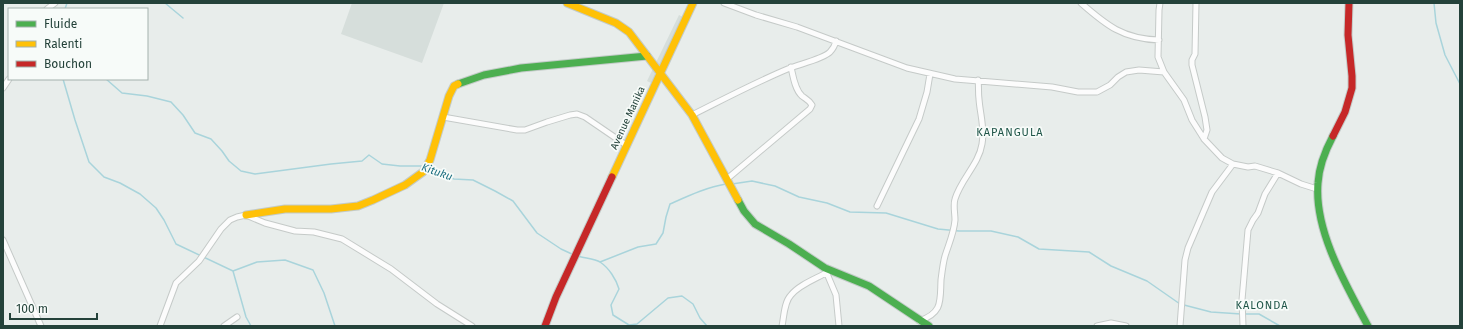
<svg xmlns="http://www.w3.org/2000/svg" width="1463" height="329" viewBox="0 0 1463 329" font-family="'Fira Sans',sans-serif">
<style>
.built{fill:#d6dedb}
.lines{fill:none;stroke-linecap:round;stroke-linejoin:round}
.stream{stroke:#a9d4db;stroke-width:1.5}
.street-casing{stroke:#c5cac8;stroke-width:7}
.fast-casing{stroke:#c3cbc8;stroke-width:9}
.slow-casing{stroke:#c3cbc8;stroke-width:9}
.jam-casing{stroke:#c3cbc8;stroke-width:9}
.street{stroke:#fcfcfc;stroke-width:5}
.fast{stroke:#4caf50;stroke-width:7}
.slow{stroke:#ffc107;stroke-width:7}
.jam{stroke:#c62828;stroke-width:7}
.labels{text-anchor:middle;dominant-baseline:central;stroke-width:3.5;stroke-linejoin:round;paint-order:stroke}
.street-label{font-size:10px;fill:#24423a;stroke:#f7fbf9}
.neighbourhood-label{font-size:11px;letter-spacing:1px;fill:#1f5548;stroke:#f7fbf9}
.water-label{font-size:11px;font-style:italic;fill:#1c6f80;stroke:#f7fbf9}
</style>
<rect width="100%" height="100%" fill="#e8edeb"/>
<path class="built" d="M352 3H444L422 63 341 34Z
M679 15 685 18 653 84 647 81Z"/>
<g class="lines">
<path class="stream" d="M165 3 183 18
M1434 3 1436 23 1445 55 1460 84
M65 9 67 3
M63 79 75 120 89 162 104 177 120 183 140 194 156 208 164 220 176 244 233 271 257 262 285 260 313 270 324 293 335 326
M106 79 122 93 147 96 171 102 183 115 195 133 211 139 222 151 229 161 241 171 255 174 331 164 362 161 369 155 382 164 400 166H421L424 167
M429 169 454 179 473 180 495 191 513 201 537 233 561 249 574 255
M732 184 752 181 775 186 799 197 827 203 850 212 886 213 938 229 959 231H991L1018 237 1039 249 1089 252 1111 266 1147 281 1180 304
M578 256C584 258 595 259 600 262 609 268 616 279 619 289L611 305 613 315 629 325 637 324 668 298 682 296 693 304 700 318 707 326
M600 262 638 247 656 244 663 233 666 217 670 204C688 196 707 187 726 184
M233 271 246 317 251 326
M1184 305 1211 312 1241 314
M1245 314H1259L1280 326"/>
<g class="street-casing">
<path id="street" d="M724 3 756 15 797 27 907 68 955 79 1052 87 1078 92H1097L1110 85 1118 77 1126 72 1139 70 1164 72
M1081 3C1106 25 1123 39 1159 40
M1160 3 1159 10 1158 57 1164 72 1184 100 1192 120 1204 139 1222 158 1233 164 1248 167 1255 166 1278 173 1301 184 1317 189
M1196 3 1195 54 1192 60V65L1205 117 1207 130 1204 139
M47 9 55 3
M3 88 9 79
M692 115C724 99 756 82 790 68 800 64 823 59 830 52 833 49 835 45 836 41
M443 117 517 130H525L547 122 570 115 577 114 585 117 626 145
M727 179 810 109 812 105C809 100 806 99 802 96 795 90 793 76 791 67
M877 206 919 119 927 92 930 74
M3 240 41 326
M825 269 836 295 839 326
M919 321C943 313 940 301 941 280 942 272 943 263 945 256 949 243 954 233 955 220 955 213 953 205 955 199 961 179 979 164 982 144 985 128 980 114 979 99 978 92 979 86 978 80
M160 326 176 283 199 261 221 229 230 220 237 217 246 215 265 223 295 231 314 232 342 239 391 269 437 304 472 326
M224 326 237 317
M782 326C784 317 784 302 791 295 799 285 815 279 826 273
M1097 326 1111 323 1126 326
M1180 326 1185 260 1188 248 1212 192 1233 164
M1243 326 1242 300 1248 230 1253 220 1258 213 1265 194 1278 173"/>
</g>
<g class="fast-casing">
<path id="fast" d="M458 84 484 75 521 68 647 56
M1333 136C1325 151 1319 166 1318 183 1314 231 1346 285 1368 326
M738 200 744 211 755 224 789 244 825 268 869 286 929 326"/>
</g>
<g class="slow-casing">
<path id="slow" d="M567 3 616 23 629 32 692 115 738 200
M612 177 693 3
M246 215 285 209H331L358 206 373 200 405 185 423 172 430 160 449 96 454 86 458 84"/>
</g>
<g class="jam-casing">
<path id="jam" d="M1333 136 1345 112 1352 88V76L1348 35 1349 3
M545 326 556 297 612 177"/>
</g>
<use href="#street" class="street"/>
<use href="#fast" class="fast"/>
<use href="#slow" class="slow"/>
<use href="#jam" class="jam"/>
</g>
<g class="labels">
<g class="street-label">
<text transform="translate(628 118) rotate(-65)">Avenue Manika</text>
</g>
<g class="neighbourhood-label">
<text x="1010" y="132">KAPANGULA</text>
<text x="1262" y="305">KALONDA</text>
</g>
<g class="water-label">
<text transform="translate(437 172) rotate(19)">Kituku</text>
</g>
</g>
<rect width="1463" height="329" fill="none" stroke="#24423a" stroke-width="8"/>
<rect x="8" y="8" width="140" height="72" fill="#f7fbf9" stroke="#a3b1ad"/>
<rect x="16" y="21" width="20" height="6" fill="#4caf50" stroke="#a3b1ad"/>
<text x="44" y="28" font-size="12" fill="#24423a">Fluide</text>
<rect x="16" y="41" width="20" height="6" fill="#ffc107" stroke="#a3b1ad"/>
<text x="44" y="48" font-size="12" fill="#24423a">Ralenti</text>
<rect x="16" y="61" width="20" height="6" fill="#c62828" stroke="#a3b1ad"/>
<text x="44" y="68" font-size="12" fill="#24423a">Bouchon</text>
<path d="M10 313v6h87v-6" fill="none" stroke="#24423a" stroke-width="2"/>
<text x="16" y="313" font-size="12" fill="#24423a" stroke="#f7fbf9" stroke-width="3" paint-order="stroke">100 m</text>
</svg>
